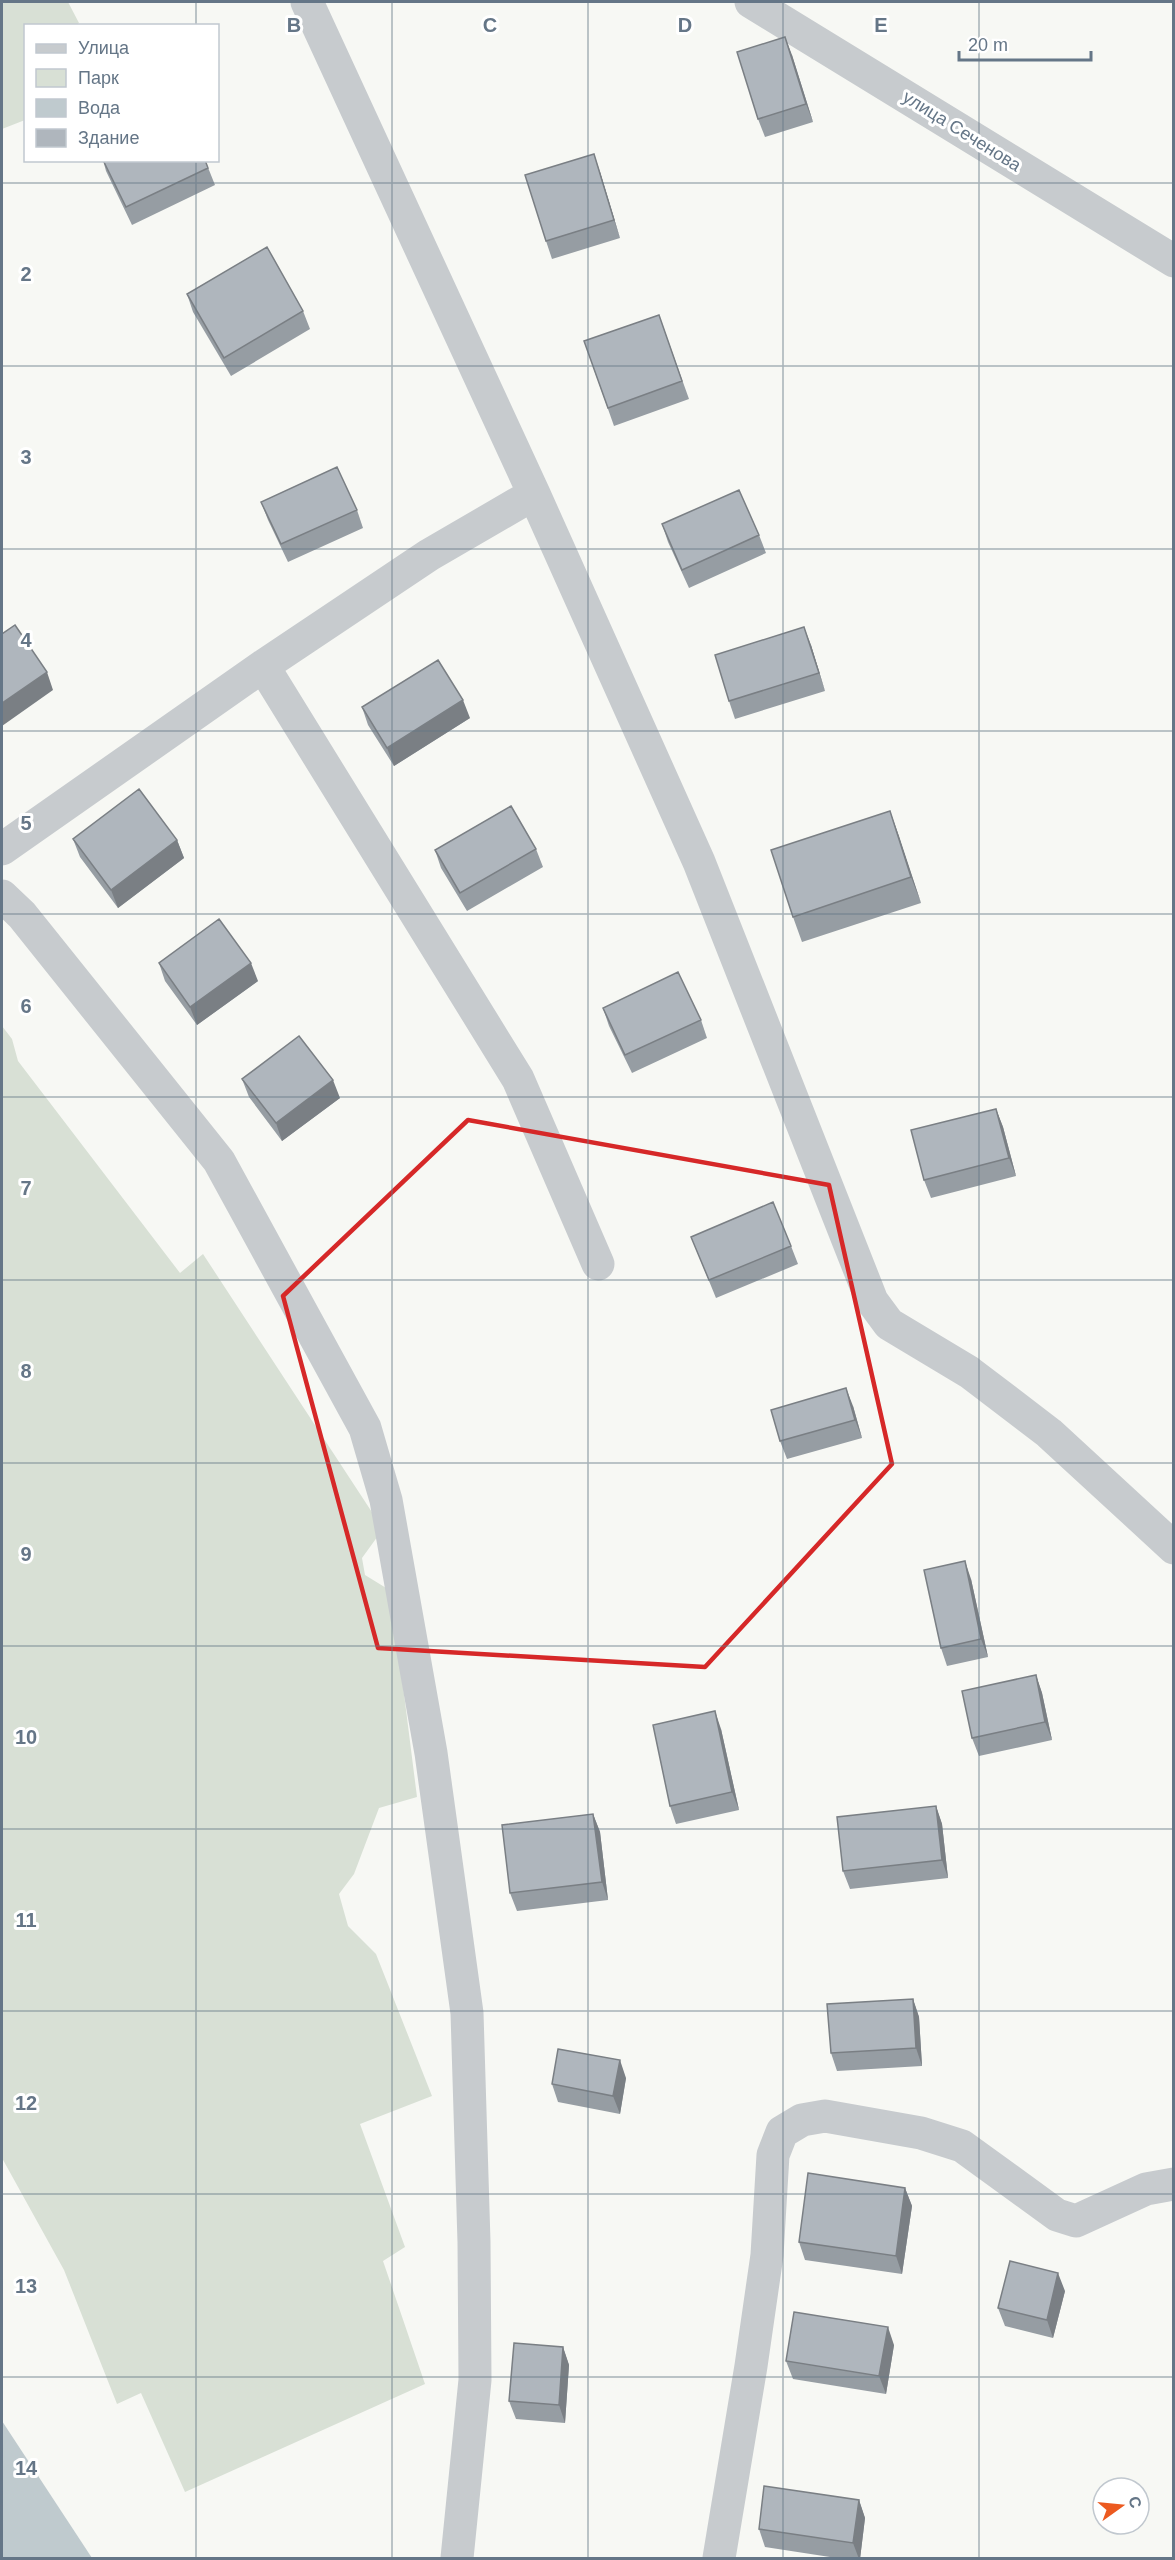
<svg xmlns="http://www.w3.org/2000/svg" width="1175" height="2560" viewBox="0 0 1175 2560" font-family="Arial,sans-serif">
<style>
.green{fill:#d8e0d5}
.water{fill:#bfcace}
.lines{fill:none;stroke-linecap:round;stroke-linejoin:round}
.street{stroke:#c7cbce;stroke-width:33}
.wall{fill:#969da3}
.shaded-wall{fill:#7a7f84}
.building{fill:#afb6bd;stroke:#7a7f84;stroke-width:1.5}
.marked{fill:none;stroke:#d62828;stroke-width:4.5;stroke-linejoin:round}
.grid{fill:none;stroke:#657687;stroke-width:1.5;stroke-opacity:0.55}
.labels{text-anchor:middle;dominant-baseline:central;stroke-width:6;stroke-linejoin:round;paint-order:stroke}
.street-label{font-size:18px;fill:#657687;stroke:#fff}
.grid-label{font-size:20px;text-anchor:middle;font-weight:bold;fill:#657687;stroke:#fff;stroke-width:6;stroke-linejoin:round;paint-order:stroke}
</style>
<rect width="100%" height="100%" fill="#f7f8f4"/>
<path class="green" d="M2 2H68L79 23 74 26H26L25 120 2 129Z
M2 1026 12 1039 18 1061 180 1273 203 1254 383 1529 362 1558 365 1575 391 1591 417 1797 379 1808 354 1874 339 1894 348 1926 376 1954 432 2096 360 2124 405 2247 383 2261 425 2384 185 2492 141 2393 117 2404 64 2270 2 2158Z"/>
<path class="water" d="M2 2421 92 2558H2Z"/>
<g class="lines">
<path class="street" d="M307 2 534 494 699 862 872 1301 889 1324 969 1372 1049 1433 1174 1548
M751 2 1174 261
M263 666 518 1079 598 1264
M2 849 263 666 429 555 534 494
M2 896 22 915 219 1161 365 1428 386 1500 431 1753 467 2013 474 2242 475 2380 457 2558
M719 2558 751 2366 767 2255 773 2155 782 2132 802 2120 825 2116 921 2133 962 2146 1057 2215 1076 2221 1146 2189 1174 2184"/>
</g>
<path class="wall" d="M792 55 813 122 765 137 758 119Z
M103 160H205L215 185 132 225 106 171Z
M600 172 620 238 552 259 546 241Z
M187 294 303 311 310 329 231 376 193 312Z
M659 315 689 399 614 426 584 341Z
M261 502 357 510 363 528 288 562 268 520Z
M662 524 759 535 766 553 689 588 668 542Z
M811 645 825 691 735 719 729 701Z
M362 707 470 718 394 766 368 725Z
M890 811 921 903 802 942 793 917Z
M73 839 177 840 184 858 118 908 80 857Z
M536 849 543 867 467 911 441 868 435 850Z
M159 963 258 981 197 1025 165 981Z
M603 1008 701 1020 707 1038 632 1073 609 1026Z
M242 1079 340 1098 282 1141 249 1097Z
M996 1109 1003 1127 1016 1176 931 1198 924 1180Z
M691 1237 791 1246 798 1264 716 1298Z
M853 1406 862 1438 787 1459 780 1441Z
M971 1579 988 1657 947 1666 941 1648Z
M1036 1675 1042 1693 1052 1740 979 1756 972 1738Z
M721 1729 739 1810 676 1824 670 1806Z
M936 1806 942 1824 948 1878 850 1889 843 1871Z
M593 1814 600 1832 608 1900 517 1911 510 1893Z
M913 1999 919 2017 922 2066 837 2071 831 2053Z
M626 2078 620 2114 558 2102 552 2084Z
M905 2188 912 2206 902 2274 805 2260 799 2242Z
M1065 2291 1053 2338 1005 2326 998 2308Z
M894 2345 886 2394 793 2379 786 2361Z
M563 2347 569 2365 565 2423 516 2419 509 2401Z
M859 2500 865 2518 860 2559H843L765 2547 759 2529Z"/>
<path class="shaded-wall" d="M785 37 792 55 813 122 806 104Z
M594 154 600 172 620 238 614 220Z
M804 627 811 645 825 691 819 673Z
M47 672 53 690 2 726V703Z
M463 700 470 718 394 766 387 748Z
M890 811 899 836 921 903 911 877Z
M177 840 184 858 118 908 111 890Z
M251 963 258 981 197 1025 190 1007Z
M333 1080 340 1098 282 1141 276 1123Z
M996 1109 1003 1127 1016 1176 1009 1158Z
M846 1388 853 1406 862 1438 855 1420Z
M965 1561 971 1579 988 1657 981 1639Z
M1036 1675 1042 1693 1052 1740 1045 1722Z
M715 1711 721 1729 739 1810 732 1792Z
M936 1806 942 1824 948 1878 942 1860Z
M593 1814 600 1832 608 1900 602 1882Z
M913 1999 919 2017 922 2066 916 2048Z
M620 2060 626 2078 620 2114 613 2096Z
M905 2188 912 2206 902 2274 896 2256Z
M1058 2273 1065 2291 1053 2338 1047 2320Z
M888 2327 894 2345 886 2394 879 2376Z
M563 2347 569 2365 565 2423 559 2405Z
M859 2500 865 2518 860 2559H859L853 2543Z"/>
<path class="building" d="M785 37 806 104 758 119 737 52Z
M594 154 614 220 546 241 525 175Z
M103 160H205L208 168 126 207Z
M267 247 303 311 224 358 187 294Z
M659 315 682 381 608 408 584 341Z
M337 467 357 510 281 544 261 502Z
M739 490 759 535 682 570 662 524Z
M15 625 47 672 2 703V634Z
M804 627 819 673 729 701 715 655Z
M438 660 463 700 387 748 362 707Z
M139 789 177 840 111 890 73 839Z
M511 806 536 849 460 893 435 850Z
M890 811 911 877 793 917 771 850Z
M219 919 251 963 190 1007 159 963Z
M678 972 701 1020 625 1055 603 1008Z
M299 1036 333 1080 276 1123 242 1079Z
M996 1109 1009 1158 924 1180 911 1130Z
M773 1202 791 1246 709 1280 691 1237Z
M846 1388 855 1420 780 1441 771 1410Z
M965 1561 981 1639 941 1648 924 1570Z
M1036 1675 1045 1722 972 1738 962 1691Z
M715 1711 732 1792 670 1806 653 1725Z
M936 1806 942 1860 843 1871 837 1817Z
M593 1814 602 1882 510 1893 502 1825Z
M913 1999 916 2048 831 2053 827 2004Z
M558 2049 620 2060 613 2096 552 2084Z
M808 2173 905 2188 896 2256 799 2242Z
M1010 2261 1058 2273 1047 2320 998 2308Z
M794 2312 888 2327 879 2376 786 2361Z
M514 2343 563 2347 559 2405 509 2401Z
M764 2486 859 2500 853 2543 759 2529Z"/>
<path class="marked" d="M468 1120 829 1185 892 1464 705 1667 378 1648 283 1296Z"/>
<path class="grid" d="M196 2V26M392 2V2558M588 2V2558M783 2V2558M979 2V2558M196 160V2558M2 183H1174M2 366H1174M2 549H1174M2 731H1174M2 914H1174M2 1097H1174M2 1280H1174M2 1463H1174M2 1646H1174M2 1829H1174M2 2011H1174M2 2194H1174M2 2377H1174"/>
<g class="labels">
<g class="street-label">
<text transform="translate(962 131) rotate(32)">улица Сеченова</text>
</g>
</g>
<g class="grid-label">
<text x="294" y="32">B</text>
<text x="490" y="32">C</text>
<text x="685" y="32">D</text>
<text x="881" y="32">E</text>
<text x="26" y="281">2</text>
<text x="26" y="464">3</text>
<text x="26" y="647">4</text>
<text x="26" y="830">5</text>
<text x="26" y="1013">6</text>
<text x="26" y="1195">7</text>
<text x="26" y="1378">8</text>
<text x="26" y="1561">9</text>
<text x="26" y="1744">10</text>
<text x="26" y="1927">11</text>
<text x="26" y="2110">12</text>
<text x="26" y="2293">13</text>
<text x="26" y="2475">14</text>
</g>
<rect width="1175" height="2560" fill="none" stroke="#657687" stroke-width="6"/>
<rect x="24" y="24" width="195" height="138" fill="#ffffff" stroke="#c1c8cf" stroke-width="1.5"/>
<rect x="36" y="44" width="30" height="9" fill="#c7cbce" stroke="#c1c8cf" stroke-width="1.5"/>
<text x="78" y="54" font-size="18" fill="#657687">Улица</text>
<rect x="36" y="69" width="30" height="18" fill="#d8e0d5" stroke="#c1c8cf" stroke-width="1.5"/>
<text x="78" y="84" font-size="18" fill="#657687">Парк</text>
<rect x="36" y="99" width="30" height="18" fill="#bfcace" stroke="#c1c8cf" stroke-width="1.5"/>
<text x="78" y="114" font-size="18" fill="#657687">Вода</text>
<rect x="36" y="129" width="30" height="18" fill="#afb6bd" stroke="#c1c8cf" stroke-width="1.5"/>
<text x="78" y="144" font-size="18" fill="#657687">Здание</text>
<g transform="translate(1121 2506) rotate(75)"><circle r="28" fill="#ffffff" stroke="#c1c8cf" stroke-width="1.5"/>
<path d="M0-4.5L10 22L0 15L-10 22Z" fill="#ec5a20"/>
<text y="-9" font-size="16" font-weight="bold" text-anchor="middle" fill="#657687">С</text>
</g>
<path d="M959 51v9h132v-9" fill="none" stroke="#657687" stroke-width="3"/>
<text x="968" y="51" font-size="18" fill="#657687" stroke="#ffffff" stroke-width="4.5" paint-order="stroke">20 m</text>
</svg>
